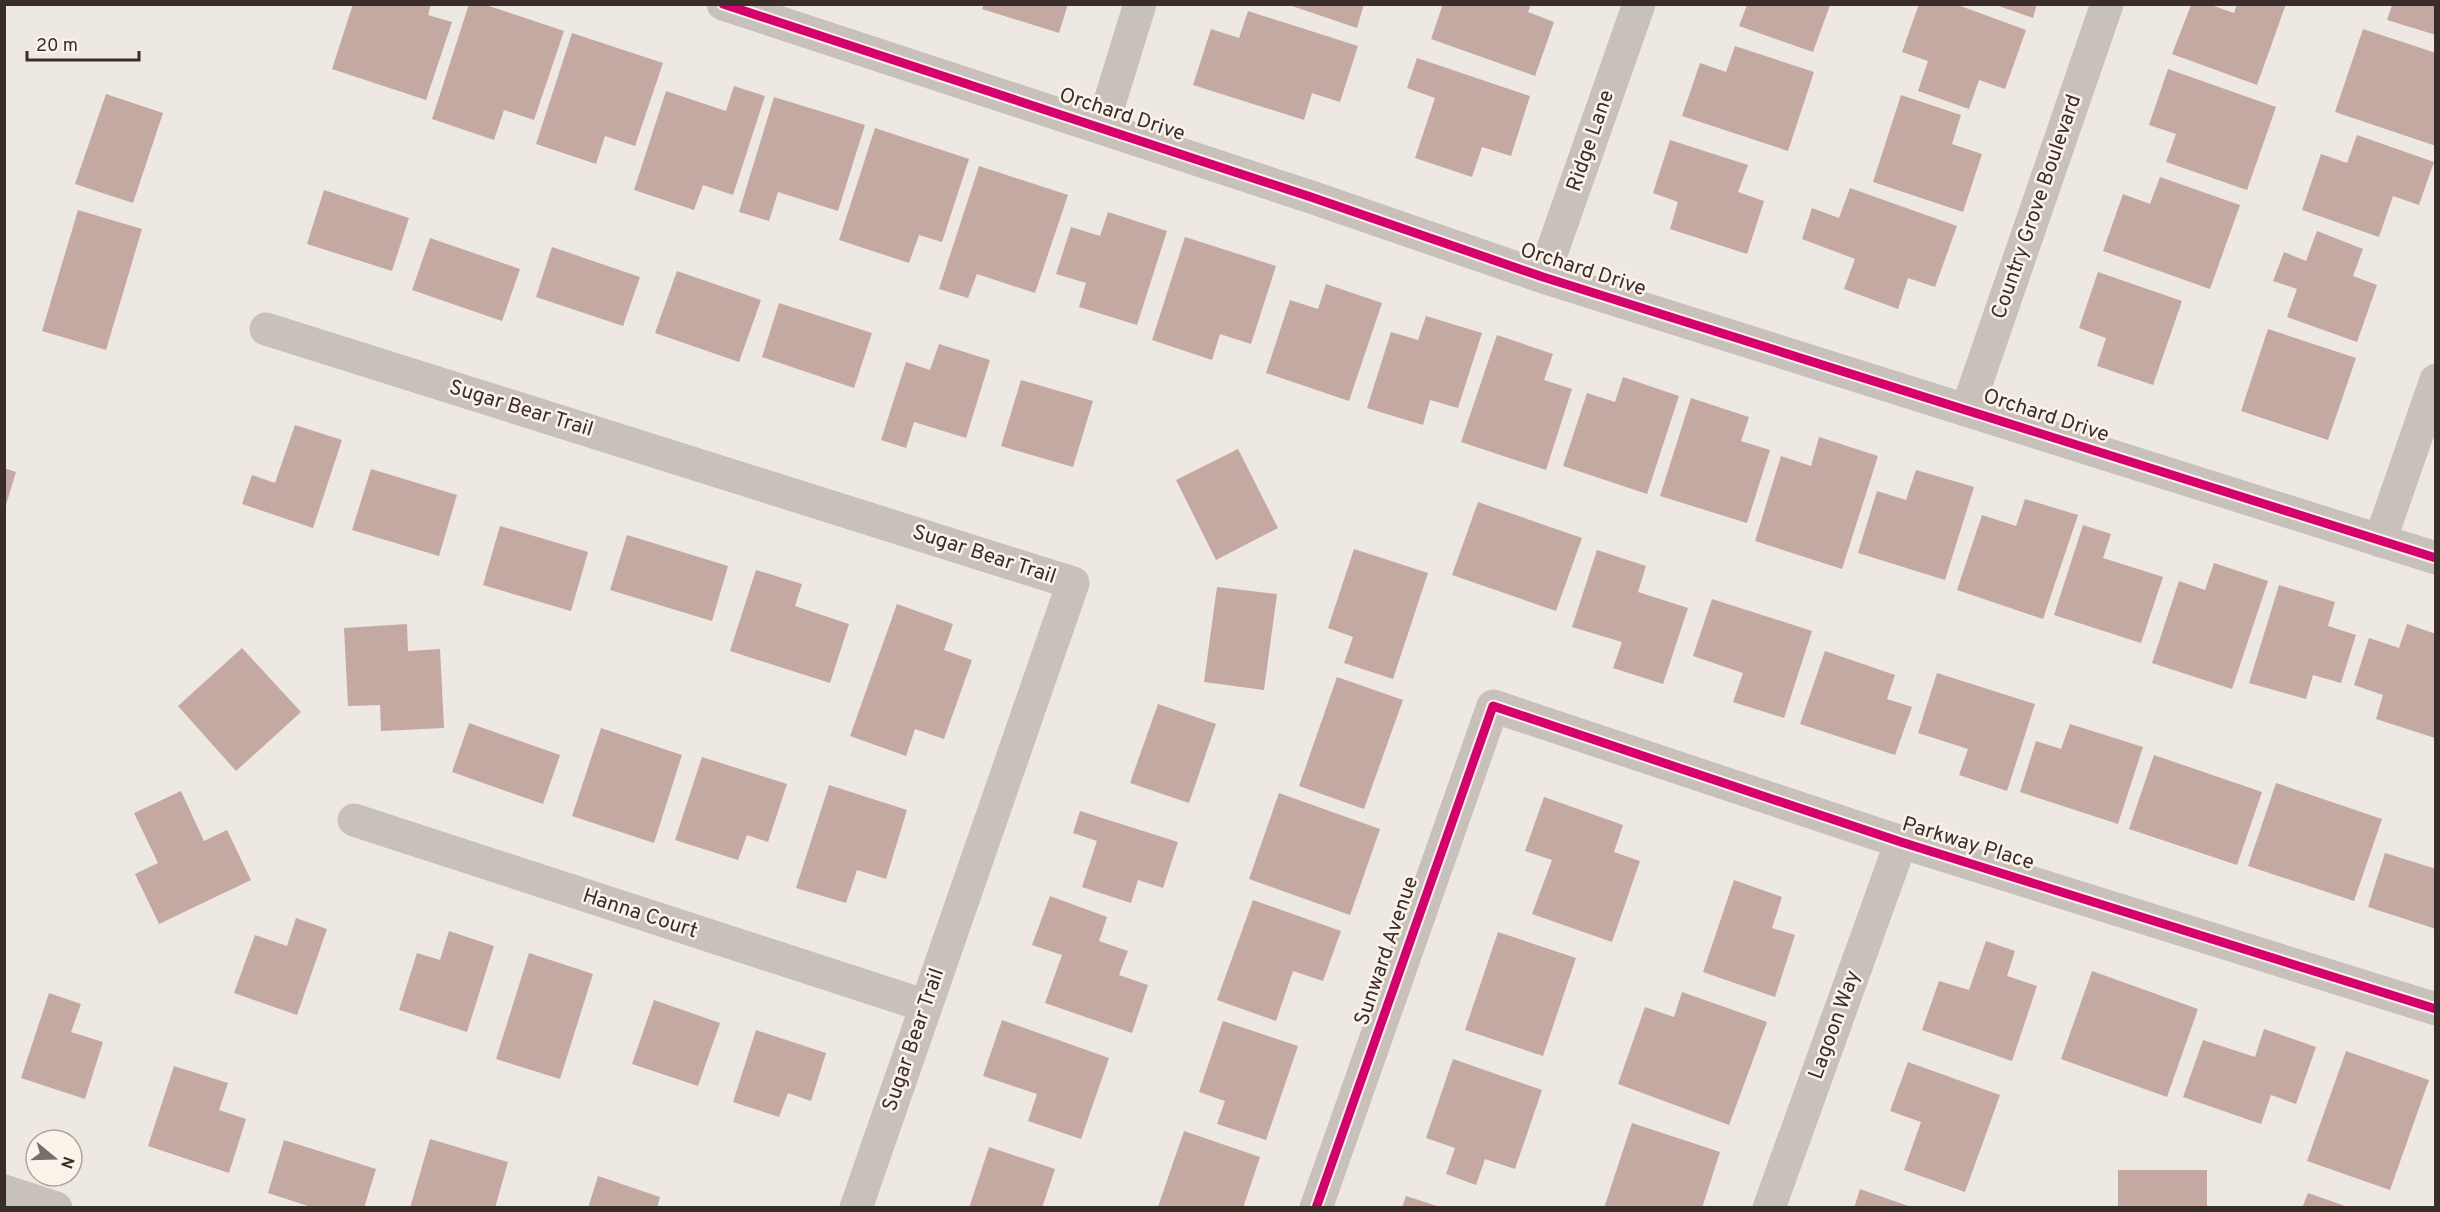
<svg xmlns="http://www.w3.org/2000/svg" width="2440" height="1212" viewBox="0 0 2440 1212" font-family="Overpass,sans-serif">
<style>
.building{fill:#c4a9a2}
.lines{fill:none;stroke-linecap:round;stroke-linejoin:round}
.minor{stroke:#c8c0bb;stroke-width:33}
.cycleway-casing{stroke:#fbf2e9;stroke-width:13}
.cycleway{stroke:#d6006c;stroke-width:9}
.labels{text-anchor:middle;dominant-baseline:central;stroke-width:5;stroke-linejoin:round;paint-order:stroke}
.street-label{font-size:21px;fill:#3a2c28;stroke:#fbf2e9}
</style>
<rect width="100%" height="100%" fill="#eee8e2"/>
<path class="building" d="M353 4H431L428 15 452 22 426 100 332 69Z
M469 4H483L564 31 534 120 504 110 494 140 432 119Z
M984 4H1068L1059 33 982 9Z
M1286 4H1364L1357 28Z
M1443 4H1531L1528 12 1554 22 1535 76 1431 39Z
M1919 4H1955L2026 30 2005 89 1979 80 1969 109 1918 91 1928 61 1902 52Z
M1993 4H2037L2033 18Z
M2237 4H2286L2257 85 2172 54 2191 5H2211L2234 13Z
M1747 5H1830L1813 52 1739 26Z
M2392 5H2436V35L2387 20Z
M1248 11 1358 46 1340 102 1312 93 1304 120 1193 85 1211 29 1239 38Z
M2363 29 2436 53V146L2335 112Z
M572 33 663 63 635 146 605 136 596 164 536 144Z
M1735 46 1814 72 1788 151 1682 116 1700 63 1726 72Z
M1417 58 1530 96 1511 156 1482 147 1472 177 1415 158 1435 98 1407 88Z
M2168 69 2276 107 2247 190 2166 162 2176 134 2149 125Z
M734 86 765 96 733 195 703 185 694 210 634 190 666 91 726 111Z
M106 94 163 113 133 203 75 184Z
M1901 95 1961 115 1952 144 1982 154 1963 212 1873 182Z
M774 97 865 125 838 211 778 192 769 221 739 212Z
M875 128 969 159 942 242 919 235 909 263 839 240Z
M2357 135 2434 162 2419 205 2393 196 2379 237 2302 210 2321 154 2347 163Z
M1670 140 1748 165 1738 192 1764 201 1747 254 1670 229 1678 202 1653 193Z
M979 166 1068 195 1035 293 977 274 968 298 939 289Z
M2160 177 2240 205 2210 289 2103 251 2123 194 2150 204Z
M1850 188 1957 226 1935 287 1908 278 1898 309 1844 289 1855 259 1802 239 1812 208 1839 218Z
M324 190 409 218 392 271 307 244Z
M78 210 142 229 106 350 42 331Z
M1108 212 1167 231 1137 325 1079 307 1086 283 1056 274 1071 227 1100 236Z
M2317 231 2363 249 2353 276 2377 285 2357 342 2287 317 2297 289 2273 281 2284 252 2306 261Z
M1185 237 1276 266 1251 344 1220 334 1212 360 1152 340Z
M430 238 520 269 502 321 412 290Z
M552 247 640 277 623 326 536 297Z
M677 271 761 300 739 362 655 333Z
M2098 272 2182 301 2153 385 2097 366 2106 338 2079 328Z
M1326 284 1382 303 1349 401 1266 373 1290 300 1318 309Z
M779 303 872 333 854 388 762 357Z
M1426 316 1482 333 1458 408 1430 400 1423 425 1367 408 1391 332 1418 340Z
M2268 329 2356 358 2328 440 2241 411Z
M1497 335 1553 354 1544 380 1572 389 1546 470 1461 442Z
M939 344 990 360 966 438 914 422 906 448 881 440 906 362 930 370Z
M1623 377 1679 396 1647 494 1563 466 1587 393 1615 402Z
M1021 380 1093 401 1073 467 1001 446Z
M1691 398 1749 417 1741 441 1770 450 1747 523 1660 496Z
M295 425 342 440 313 528 242 504 252 475 275 483Z
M1819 437 1878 456 1842 569 1755 541 1781 456 1811 466Z
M1238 449 1278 528 1216 560 1176 480Z
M4 468 16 472 5 508 4 507Z
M371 469 457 495 439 556 352 530Z
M1916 470 1974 487 1945 580 1858 553 1877 491 1906 500Z
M2025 499 2078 515 2043 619 1957 590 1982 515 2016 526Z
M1478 502 1582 538 1556 611 1452 575Z
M2083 525 2111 534 2103 558 2163 577 2141 643 2054 615Z
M500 526 588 552 571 611 483 585Z
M627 535 728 566 712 621 610 590Z
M1354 549 1428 573 1393 679 1344 663 1353 637 1328 628Z
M1597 550 1646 566 1638 592 1688 608 1663 684 1613 668 1622 642 1572 627Z
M2214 563 2268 581 2232 689 2152 663 2179 581 2205 590Z
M756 570 802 584 795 606 849 624 830 683 730 651Z
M2279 585 2335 602 2328 626 2356 635 2341 683 2313 675 2306 699 2249 683Z
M1217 587 1277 594 1264 690 1204 682Z
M1712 599 1812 631 1784 718 1733 702 1743 673 1693 656Z
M897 604 953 624 944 650 972 660 944 739 915 729 906 756 850 736Z
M407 624 408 651 440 649 444 728 381 731 380 705 348 706 344 628Z
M2407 624 2436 634 2435 738 2376 719 2383 695 2354 685 2369 638 2399 648Z
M242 648 301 712 236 771 178 706Z
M1825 651 1895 675 1887 699 1912 707 1895 755 1800 724Z
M1937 673 2035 704 2007 791 1959 775 1968 749 1918 733Z
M1337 677 1403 700 1364 809 1299 786Z
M1158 704 1216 724 1189 803 1130 783Z
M469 723 560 755 543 804 452 772Z
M2070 724 2143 747 2118 824 2020 792 2036 741 2061 749Z
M601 728 682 755 654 843 572 816Z
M2154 755 2262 792 2237 865 2129 829Z
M702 757 787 784 768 842 747 835 738 860 675 840Z
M2276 783 2382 819 2354 901 2248 866Z
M829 785 907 810 886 879 857 870 846 903 796 888Z
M181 791 204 841 227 830 251 880 159 924 135 874 158 863 134 813Z
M1279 793 1380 829 1350 915 1249 879Z
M1544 797 1623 825 1614 852 1640 861 1612 942 1532 914 1552 860 1525 851Z
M1080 811 1178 842 1163 888 1138 880 1131 903 1082 887 1097 841 1073 833Z
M2385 853 2436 869V929L2368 907Z
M1734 880 1782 897 1772 928 1795 935 1775 997 1703 972Z
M1050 896 1107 917 1099 941 1128 951 1119 975 1148 985 1132 1033 1045 1003 1062 955 1032 945Z
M1253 900 1341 931 1323 981 1293 971 1276 1021 1217 1000Z
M296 918 327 929 297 1015 234 993 255 935 287 946Z
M449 931 494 946 467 1032 399 1010 417 953 440 960Z
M1498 932 1576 958 1543 1056 1465 1030Z
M1986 941 2015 951 2007 976 2037 986 2012 1061 1922 1030 1939 981 1969 990Z
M529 953 593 974 560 1079 496 1059Z
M2092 971 2198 1009 2167 1097 2061 1059Z
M1682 992 1767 1022 1729 1125 1618 1084 1645 1007 1674 1017Z
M49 993 81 1004 71 1032 103 1042 85 1099 21 1078Z
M654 1000 720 1023 698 1086 632 1064Z
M1002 1020 1109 1058 1081 1139 1028 1121 1037 1094 983 1076Z
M1223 1021 1298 1046 1266 1140 1217 1124 1225 1101 1199 1092Z
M2264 1029 2316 1047 2296 1104 2271 1095 2261 1124 2183 1097 2203 1040 2255 1057Z
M756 1030 826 1053 811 1101 788 1093 779 1117 733 1102Z
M2346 1051 2429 1080 2390 1190 2307 1161Z
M1453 1059 1542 1090 1515 1169 1485 1159 1476 1185 1446 1174 1455 1148 1426 1138Z
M1908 1062 2000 1095 1965 1192 1904 1170 1921 1122 1890 1111Z
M174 1066 228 1083 219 1110 246 1119 229 1173 148 1146Z
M1632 1123 1720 1152 1702 1208H1604Z
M1184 1131 1260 1157 1243 1208 1158 1207Z
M430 1139 508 1162 495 1208H410Z
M284 1140 376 1169 364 1208H314L268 1193Z
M989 1147 1055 1169 1042 1208H969Z
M2118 1170H2207V1208H2118Z
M598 1176 660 1197 657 1208H588Z
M1860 1189 1911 1207V1208H1854Z
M2308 1193 2348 1207V1208H2302Z
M1406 1196 1440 1207V1208H1402Z"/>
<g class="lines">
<path class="minor" d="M723 4 1311 197 1543 277 2436 558
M1102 127 1140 4
M1543 277 1639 4
M266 329 1073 583 856 1208
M1967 410 2107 4
M2380 541 2436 380
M354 820 926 1006
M4 1191 56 1208
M1316 1208 1493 706 1901 842 2436 1009
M1769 1208 1901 842"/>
<g class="cycleway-casing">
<path id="cycleway" d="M723 4 1311 197 1543 277 2436 558
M1316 1208 1493 706 1901 842 2436 1009"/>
</g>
<use href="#cycleway" class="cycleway"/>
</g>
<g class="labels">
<g class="street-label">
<text transform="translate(1122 115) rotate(18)">Orchard Drive</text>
<text transform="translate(1591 141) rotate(-71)">Ridge Lane</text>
<text transform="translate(2037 207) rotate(-71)">Country Grove Boulevard</text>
<text transform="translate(1583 270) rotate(18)">Orchard Drive</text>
<text transform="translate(521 409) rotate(17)">Sugar Bear Trail</text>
<text transform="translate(2046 416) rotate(18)">Orchard Drive</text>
<text transform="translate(984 555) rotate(18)">Sugar Bear Trail</text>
<text transform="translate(1968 844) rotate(17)">Parkway Place</text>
<text transform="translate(640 914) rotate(18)">Hanna Court</text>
<text transform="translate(1387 951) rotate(-71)">Sunward Avenue</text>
<text transform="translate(1835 1025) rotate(-70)">Lagoon Way</text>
<text transform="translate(914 1040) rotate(-71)">Sugar Bear Trail</text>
</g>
</g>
<rect width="2440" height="1212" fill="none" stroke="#3a2c28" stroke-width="12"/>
<g transform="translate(54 1158) rotate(109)"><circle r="28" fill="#fbf2e9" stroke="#aea39c" stroke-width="1.5"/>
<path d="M0-4.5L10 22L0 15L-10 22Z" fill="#796e69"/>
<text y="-9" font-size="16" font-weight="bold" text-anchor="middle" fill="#3a2c28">N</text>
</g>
<path d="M27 51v9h112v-9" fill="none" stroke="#3a2c28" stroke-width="3"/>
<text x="36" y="51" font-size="18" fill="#3a2c28" stroke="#fbf2e9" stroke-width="4.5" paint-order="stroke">20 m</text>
</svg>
